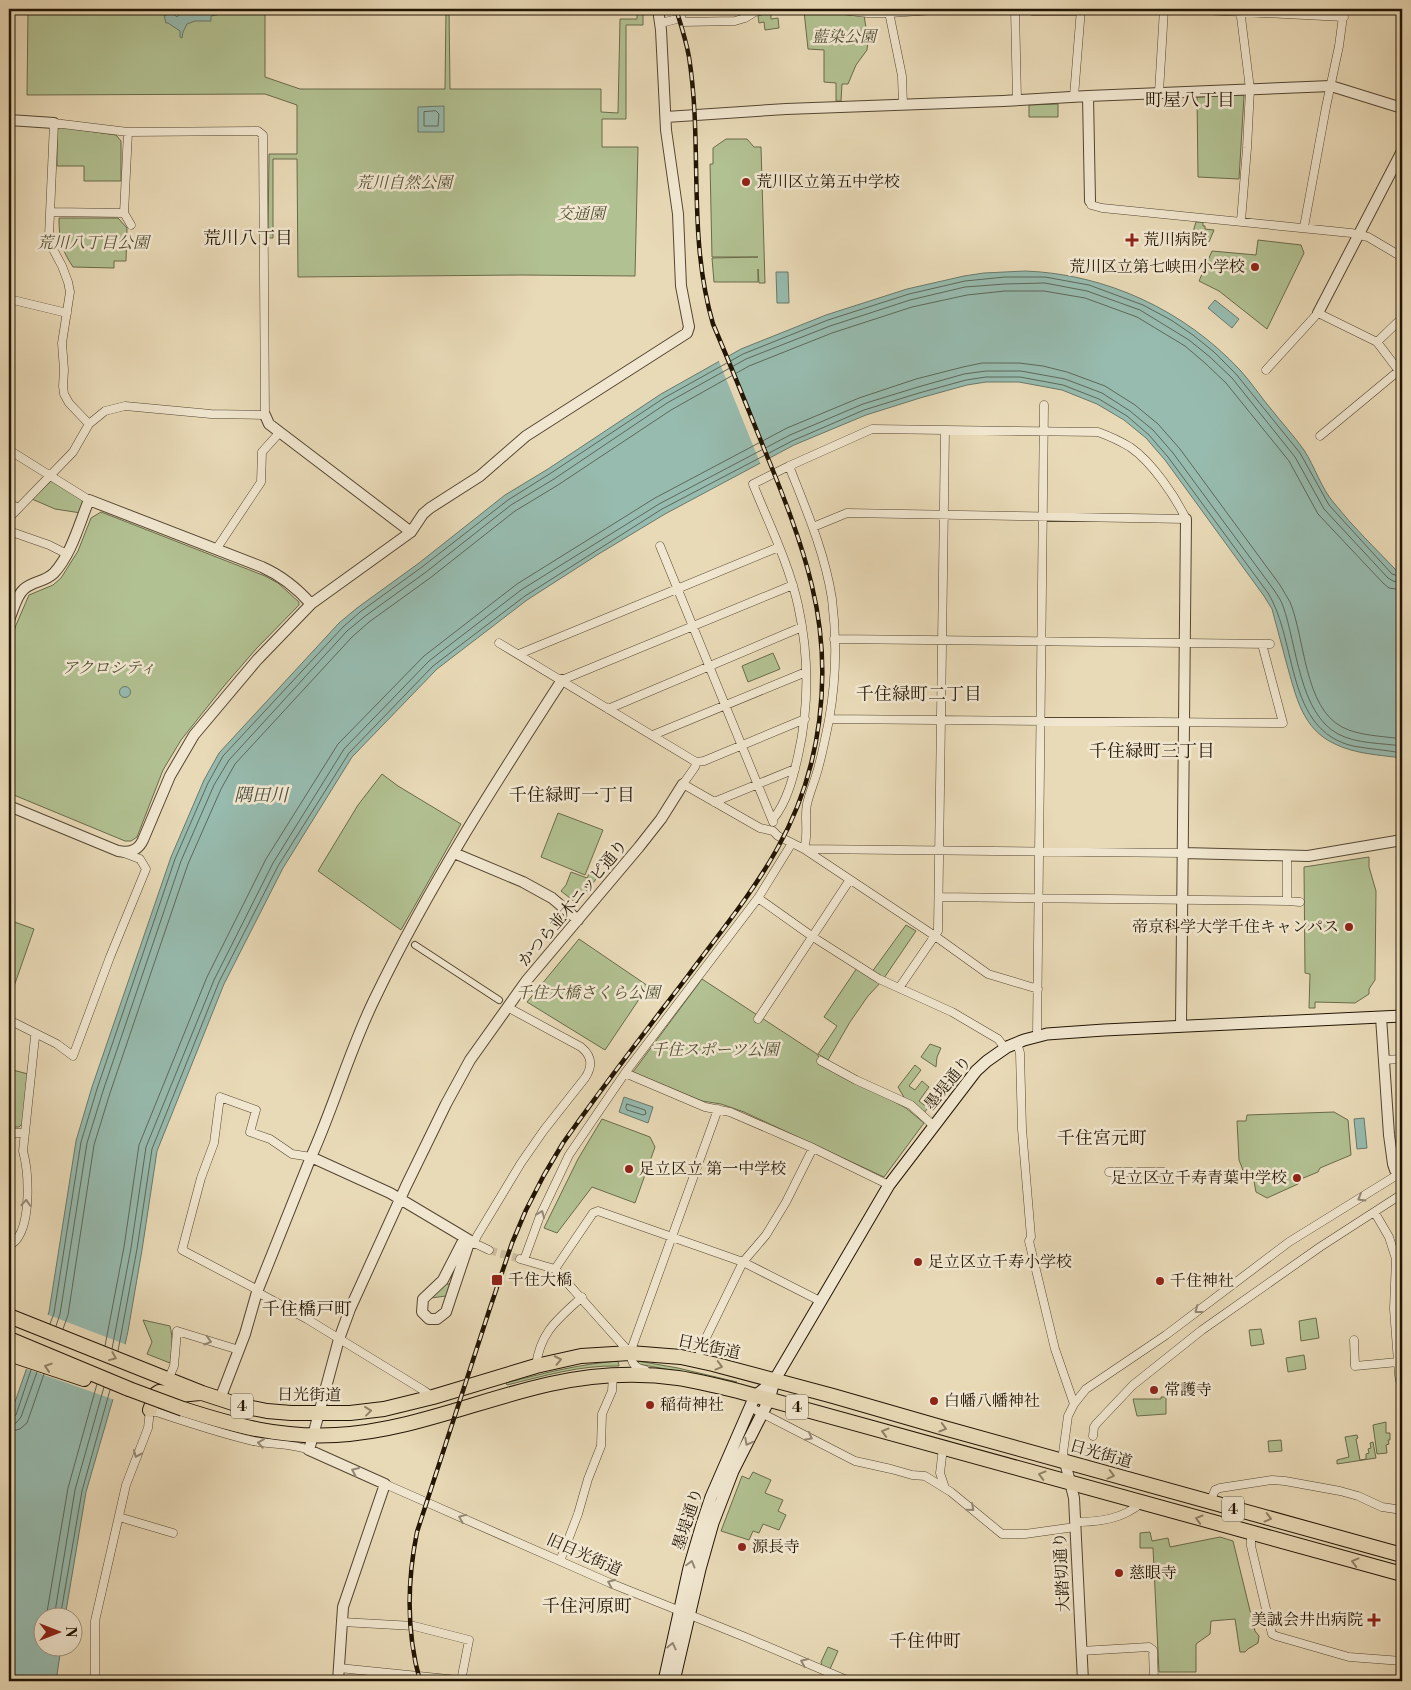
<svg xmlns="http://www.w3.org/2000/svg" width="1411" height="1690" viewBox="0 0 1411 1690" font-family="'Libre Bodoni','Noto Serif JP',serif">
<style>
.green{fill:#b2c192;stroke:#6a6b4b}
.water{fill:#97bbaf;stroke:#68796b}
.pier{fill:#e9dab7}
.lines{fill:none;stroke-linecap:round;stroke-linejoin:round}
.shore{stroke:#5c685a;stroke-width:1}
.minor-tunnel{stroke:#cbbc9c;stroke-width:8;stroke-dasharray:8 4;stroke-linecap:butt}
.pedestrian-casing{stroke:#544631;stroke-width:8}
.minor-casing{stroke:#544631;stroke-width:9}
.tertiary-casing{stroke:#544631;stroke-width:12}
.secondary-casing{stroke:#221504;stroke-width:13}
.trunk-casing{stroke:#221504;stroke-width:16}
.pedestrian{stroke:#f1e7d0;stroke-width:6}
.minor{stroke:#f1e7d0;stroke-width:8}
.tertiary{stroke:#f1e7d0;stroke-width:10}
.secondary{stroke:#f1e7d0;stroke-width:11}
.trunk{stroke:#e9dab7;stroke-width:14}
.rail-casing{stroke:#221504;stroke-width:4.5}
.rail{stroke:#f1e7d0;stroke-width:2.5;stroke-dasharray:8;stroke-linecap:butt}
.trunk-bridge-casing{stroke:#221504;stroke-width:16;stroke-linecap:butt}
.trunk-bridge{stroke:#e9dab7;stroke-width:14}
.oneway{stroke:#948874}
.oneway2{stroke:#8f8166}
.poi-dot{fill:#8f2418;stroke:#f1e7d0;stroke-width:2}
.labels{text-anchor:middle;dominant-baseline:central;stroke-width:5;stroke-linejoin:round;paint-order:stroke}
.shield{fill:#f1e7d0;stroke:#605441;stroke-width:1}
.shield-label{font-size:15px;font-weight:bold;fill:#221504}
.park-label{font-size:16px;font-style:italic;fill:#545136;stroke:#f1e7d0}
.poi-label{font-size:16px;fill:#221504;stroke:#f1e7d0;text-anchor:start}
.street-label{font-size:16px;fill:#221504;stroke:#f1e7d0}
.neighbourhood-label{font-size:18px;fill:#221504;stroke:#f1e7d0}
.water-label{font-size:18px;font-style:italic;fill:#4b4f40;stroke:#f1e7d0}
</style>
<rect width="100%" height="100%" fill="#e9dab7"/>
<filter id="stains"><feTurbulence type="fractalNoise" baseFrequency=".004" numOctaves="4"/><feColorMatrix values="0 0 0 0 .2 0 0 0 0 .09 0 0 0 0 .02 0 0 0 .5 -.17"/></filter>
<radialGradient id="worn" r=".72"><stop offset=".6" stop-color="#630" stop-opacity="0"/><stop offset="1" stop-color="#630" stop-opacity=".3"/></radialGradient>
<path class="green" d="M28 9H265V77L300 89H445L446 9H449L450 89H601V112L618 113 620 19H637V9H643V25H626V119H602V147H638L635 276 522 275 298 277 297 159H273V238H268L269 154H297V105L265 94 27 95Z
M804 11 835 12 864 15 868 41 867 50 856 65 848 84H842L841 101H836V83L824 82V50L808 49Z
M771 12V19L778 18 779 28 765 30 764 22 759 23 758 16Z
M1242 95 1244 96 1239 179 1198 177 1197 97Z
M1058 104V117H1029V105Z
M61 127 116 135 121 141V181H84V166H57V130Z
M726 139H747L754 147H761L765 283H759L758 269V282H714L712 258 758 257H712L710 164H713V148Z
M59 218H118L127 228 126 261H114V268L73 267C61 249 59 239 59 218Z
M1196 222H1203V226H1205V229L1214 230 1209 242 1192 235Z
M1258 240 1301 245 1304 253 1267 329 1219 291 1199 281 1212 251 1256 255Z
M51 481 86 501 81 513 55 509 32 499Z
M101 512 265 576 278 583 299 602V605L256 649 224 686 181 740 163 770 137 837 131 841H125L9 793V647L16 625 29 595 53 585 61 578 78 551 91 518Z
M773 653 780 669 748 682 742 666Z
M382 774 398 786 461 824 401 930 318 871 358 805Z
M558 813 603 830 585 875 541 857Z
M1369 857V867L1376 891 1375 980 1369 989V994L1355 1003 1315 1002V1008H1309L1310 974 1305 973 1304 867Z
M571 872 587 878 590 872 597 878 578 901 575 902 561 891 566 885Z
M9 920 34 929 12 992 9 991Z
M906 925 916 931 882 981 868 996 850 1022 828 1060 818 1054 837 1026 824 1017 857 968 869 976Z
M579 939 648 986 605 1050 527 1002Z
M702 979 817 1054 824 1065 906 1108 924 1123 884 1177 744 1112 721 1104 702 1101 633 1072Z
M930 1044 941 1048 937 1057 936 1067 921 1057Z
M915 1065 921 1070 909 1086 915 1090 922 1081 929 1087 919 1101 928 1108 923 1114 905 1099 898 1087Z
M9 1069 28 1074 23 1123 19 1127H9Z
M1334 1112 1348 1120 1351 1155 1320 1168 1318 1172 1301 1179 1298 1184 1267 1198 1256 1192 1253 1176 1246 1178 1239 1160 1237 1121H1246L1247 1115Z
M602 1119 650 1137 655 1147 635 1203 592 1187 557 1233 544 1228 578 1159Z
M445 1284H450L446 1296 431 1298Z
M1316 1318 1319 1338 1301 1341 1299 1321Z
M143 1320 170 1326C173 1338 173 1352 170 1363L147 1354 152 1342Z
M1261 1329 1264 1344 1251 1346 1249 1330Z
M1304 1355 1306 1369 1288 1372 1286 1358Z
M618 1361 619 1366C580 1365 544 1376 507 1385L506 1383C544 1373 580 1364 618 1361Z
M638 1361 678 1368 737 1382 638 1364Z
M1161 1397H1166V1414L1137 1416 1133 1399H1161Z
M1386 1422V1433H1390V1440H1388L1389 1444 1386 1445 1387 1453 1377 1454 1373 1425Z
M1357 1435 1358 1438 1356 1439 1360 1460 1366 1459V1454L1369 1453 1368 1449 1371 1448 1370 1443 1373 1442 1376 1458 1337 1464V1460L1349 1457 1345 1437Z
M1281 1440 1282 1451 1269 1452 1268 1441Z
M753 1472 771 1480 765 1493 783 1500 778 1511 786 1515 779 1530 763 1524 759 1533 753 1531 749 1540 721 1531 742 1476 749 1479Z
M1150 1532 1152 1541 1168 1538 1170 1547 1220 1537 1233 1541 1255 1631 1259 1636 1258 1643 1248 1649 1245 1652H1240L1235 1619 1211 1621 1210 1634 1196 1644V1672H1159L1153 1548H1140V1533Z
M828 1647 838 1651 830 1669 822 1666 821 1662Z"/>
<path class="water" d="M185 9H217V15L211 16V21H195L187 24 183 32 182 38 180 37V31L168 23H166L164 15H167L168 12H171L177 17Z
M444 106V132H418V107Z
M1025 271C1106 274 1184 310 1240 370 1251 382 1260 396 1271 409 1282 423 1294 436 1304 450 1315 467 1321 488 1334 503 1353 527 1375 548 1396 570L1402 572V758C1380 755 1355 754 1335 744 1302 729 1296 696 1287 665 1282 646 1277 628 1272 609L1264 596 1165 460 1146 438 1124 420 1097 404 1062 390 1019 382H986L967 385 920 398 866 415 794 445 665 514 597 555 527 600 437 669 352 757 283 868 224 984 157 1151 142 1250 128 1331 113 1399 86 1492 65 1617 42 1618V1648H61L56 1681H9V1419L31 1356 49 1312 76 1141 92 1087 171 857 204 780 219 753 339 623 357 608 419 563 505 495 548 469 661 394 741 349 826 315 907 289 964 276 984 273Z
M776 272H788L789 303H777Z
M1215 300 1239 319 1232 328 1208 308Z
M119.5 692a5.5 5.5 0 1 1 11 0a5.5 5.5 0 1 1-11 0Z
M624 1097 653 1107 648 1123 619 1112Z
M1364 1118 1367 1148 1357 1149 1354 1119Z"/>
<path class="pier" d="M727 354 771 460 761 465 718 359Z
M46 1314 127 1345 115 1400 24 1368Z"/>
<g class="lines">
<path class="shore" d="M436 111 439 114 438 126H424V112Z
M627 1104 645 1110 646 1114 643 1115 627 1110 626 1108Z
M50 1324 54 1313 81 1142 97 1089 175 859 208 783 223 756 343 627 360 612 422 567 508 500 551 473 664 398 743 354 828 320 909 294 965 281 1005 277H1045L1089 285 1143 305 1171 320 1193 335 1214 352 1236 374 1300 453 1329 505 1392 574 1402 577
M56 1326 60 1314 87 1143 103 1091 181 861 214 785 229 760 347 631 364 617 426 572 511 505 554 479 667 403 746 359 830 326 910 300 965 287 1005 284 1045 283 1087 291 1140 310 1189 340 1210 357 1232 378 1295 457 1324 509 1388 578 1393 581 1402 583
M63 1329 68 1315 94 1145 110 1093 188 864 221 789 235 764 352 637 369 622 430 578 515 511 558 485 671 410 749 366 832 333 912 307 967 295 1005 291H1044L1085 298 1137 317 1185 346 1205 363 1226 383 1289 461 1318 514 1383 583 1389 588 1402 590
M105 1346 124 1247 139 1145 207 977 266 859 338 744 424 656 517 584 655 498 787 428 859 398 916 379 963 367 982 363H1019L1043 366 1067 372 1105 386 1135 405 1158 424 1180 449 1280 585C1283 591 1287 596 1290 602 1305 638 1304 707 1342 727 1359 736 1383 736 1402 739
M112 1349 131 1248 146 1147 214 980 273 863 344 749 429 661 521 590 659 504 790 435 863 404 918 387 964 374 986 371H1021L1065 379 1102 393 1130 411 1153 430 1173 453 1274 590C1277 595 1281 600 1283 606 1297 645 1299 713 1338 734 1357 744 1382 743 1402 746
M118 1351 137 1249 152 1149 219 982 278 866 349 753 433 666 525 596 662 509 792 441 864 410 919 393 966 380 986 377H1020L1063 385 1099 399 1127 416 1149 435 1168 457 1268 593C1298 642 1285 730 1353 746 1369 749 1386 750 1402 753
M9 1418 12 1417 16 1415 31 1370
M9 1424 16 1423 21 1417 37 1372
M9 1432 20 1429 27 1423 44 1374
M46 1618 68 1488 97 1384
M54 1618 75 1490 104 1387
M60 1618 82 1491 110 1390"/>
<path class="minor-tunnel" d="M489 1250 520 1259"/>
<g class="pedestrian-casing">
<path id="pedestrian" d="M415 945 499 1000"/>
</g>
<g class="minor-casing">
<path id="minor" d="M678 9 683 22 735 21 745 18 760 9
M832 9 867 13H890L949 9
M891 9 890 17 902 76 903 105
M1015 9 1017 100
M1024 9 1032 11H1081
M1183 9 1344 17
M1240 9 1250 89 1247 148 1241 221
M661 23 681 18
M1159 92 1164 9
M1074 96 1081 9
M1090 201 1091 205 1102 208 1351 233 1368 237 1402 257
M51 212 124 213 128 132
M124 213 131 225
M1304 227 1326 107 1339 46 1344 9
M9 299 67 313
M1377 342 1402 318
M1266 370 1318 313 1377 342 1399 371
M1320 436 1402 368
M9 450 89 500
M9 503 18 508
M9 518 73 452 89 424 105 411 125 406 211 414 265 415 263 135 258 131 128 132 54 123 49 236 54 251 62 266 68 282 70 292 62 343 64 370 63 386 64 394 69 403 89 424
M813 527 847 513 1186 519C1175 496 1152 462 1130 447 1120 441 1109 436 1098 432L872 429 789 466C806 509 825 553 832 599 837 639 836 681 829 720 826 735 823 750 819 765 816 778 810 791 807 804 804 819 809 834 804 849L935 936 988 974 1038 989
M9 531 49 545 67 554
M660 546 773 822
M217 548 261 482 262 452 280 432
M834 639 1270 644
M499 643 696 762 695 767 683 784 760 828 773 831 778 836 804 849 1183 853
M519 654 779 547
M562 680 793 585
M608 709 802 627
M829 719 1283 723 1262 644
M653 735 806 672
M696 762 704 761 805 719
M714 802 795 769
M773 819C787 802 793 778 798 756 809 707 809 655 798 605 789 564 769 524 753 484L789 466
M939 897 1287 901V856
M758 898 813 937 879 979 952 1012 998 1039 1005 1048
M1287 901 1300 902
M899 988 938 931 945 431
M758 1019 849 881
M9 1020 37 1034
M1037 1036 1044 405
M1017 1043 1020 1053 1022 1129 1031 1237 1029 1241 1055 1349 1074 1404
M1383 1060 1402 1059
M821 1061 856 1080 911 1105 934 1126
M625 1073 705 1107 730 1112 813 1148 889 1185
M9 1133H24
M1109 1172H1164
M1375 1213 1389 1237 1396 1259 1394 1309 1399 1375 1402 1391
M9 1247C11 1244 15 1242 17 1239 31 1220 29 1173 23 1151L35 1037 37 1034 57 1044 73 1056 110 957 146 869 140 859 124 853
M489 1250 474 1243 477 1236 521 1163 544 1130 585 1078C593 1066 592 1056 581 1047L509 1008
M520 1259 555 1269 593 1213 598 1211 743 1262 820 1301
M524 1260 540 1216 569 1155 625 1073 758 898 792 843
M555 1269 630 1353C632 1363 634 1368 645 1370
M258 1290 182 1250 201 1178 214 1143 220 1097 256 1110 250 1132 270 1139 292 1154 311 1157
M257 1292 307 1319 423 1390 433 1397
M1354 1340 1355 1366 1398 1362
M630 1353 718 1109
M698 1361 701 1348 743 1262 766 1235 786 1202 813 1148
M536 1366C540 1332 558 1319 582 1297
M168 1380 174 1366 177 1331 239 1350
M750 1407 855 1461 891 1469 912 1475 925 1476 951 1492 1002 1534H1025L1075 1527
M1093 1436 1094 1427 1097 1423 1133 1385 1202 1330 1320 1247 1402 1194
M943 1448 940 1473 945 1488
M1065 1462 1063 1453 1068 1416 1074 1404 1086 1389 1166 1335 1289 1242 1402 1172
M385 1484 610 1583 745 1637 849 1681
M1210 1502 1215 1490 1220 1488 1272 1480 1285 1481 1340 1491 1358 1496 1382 1507 1402 1510
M119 1517 173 1533
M1075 1522C1099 1522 1123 1519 1141 1503
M1251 1533V1546L1272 1634 1276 1636 1349 1657 1402 1661
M560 1561 578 1514 588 1479 601 1446 602 1414 612 1391 613 1376
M342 1622 414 1626 469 1640 461 1681
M1081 1651 1149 1647 1153 1650 1154 1681
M339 1668 468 1681
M95 1681V1621L126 1485 148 1428 150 1410C184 1421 218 1433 253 1441 272 1445 291 1443 309 1450"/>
</g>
<g class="tertiary-casing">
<path id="tertiary" d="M1088 96 1090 201
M666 117 786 109 1003 101 1088 96 1331 86 1402 108
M9 120 54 123
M1318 313 1402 151
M265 415 269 424 411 532
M9 620C13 611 16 596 24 589 33 581 45 582 54 573 72 553 79 524 89 500L262 567C282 576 297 588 311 604
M9 806 118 851C129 853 138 851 143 840L170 776 194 735 257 660 311 604 411 532 423 514 430 508 480 476 526 436 687 333 689 327 681 286 678 214 666 130 661 30 658 9
M454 853 523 882 552 898 578 920
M1183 853 1308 856 1402 840
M1381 1017 1389 1135 1393 1164 1395 1170 1402 1176
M1181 1026 1186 519
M311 1157C335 1104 350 1048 376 996 429 886 496 782 562 680
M468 1240V1246L446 1312 437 1319H429L422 1312 423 1299 443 1280 462 1243Z
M220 1399 245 1334 257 1292 311 1157 390 1193 474 1243
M1065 1462 1074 1498 1083 1681
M338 1681 343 1607 385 1484 309 1450 339 1339 350 1309 406 1186 446 1104 470 1060 527 980 639 847 661 819 683 784"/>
</g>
<g class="secondary-casing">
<path id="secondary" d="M664 1681 689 1568 702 1524 711 1497 755 1396 774 1381
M674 1681 700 1569 713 1523 733 1471 769 1400 774 1381 889 1185 976 1071 987 1061 1007 1047 1024 1040 1047 1034 1104 1030 1402 1016"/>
</g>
<g class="trunk-casing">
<path id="trunk" d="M9 1316 202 1393 242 1406 267 1411 291 1413H350L384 1409 433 1397 536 1366 581 1356 630 1353 681 1357 713 1364 833 1396 944 1428 1402 1555
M9 1339 129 1389
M9 1354 84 1379
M183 1409C236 1426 280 1438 336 1435 410 1431 478 1400 550 1384 591 1375 636 1372 678 1378 698 1381 718 1386 738 1391L1402 1574
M150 1410 156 1394 159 1392 179 1395 200 1393"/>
</g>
<use href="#pedestrian" class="pedestrian"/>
<use href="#minor" class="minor"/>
<use href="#tertiary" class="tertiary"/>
<use href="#secondary" class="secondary"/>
<use href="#trunk" class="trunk"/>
<g class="rail-casing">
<path id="rail" d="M420 1681C406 1631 407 1582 417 1532L489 1311 512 1243 526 1210 544 1175 563 1143C603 1086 645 1032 687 977 718 935 752 894 777 849 822 770 833 673 812 586 801 540 783 495 765 451 748 409 731 366 713 324 687 235 703 146 689 57 686 40 681 25 676 9"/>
</g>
<use href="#rail" class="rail"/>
<g class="trunk-bridge-casing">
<path id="trunk-bridge" d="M129 1389 183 1409"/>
</g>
<use href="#trunk-bridge" class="trunk-bridge"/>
</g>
<defs><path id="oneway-chevron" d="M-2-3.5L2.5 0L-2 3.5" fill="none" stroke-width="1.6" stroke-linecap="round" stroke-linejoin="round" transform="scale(1.25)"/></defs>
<g class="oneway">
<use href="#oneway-chevron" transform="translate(1361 1198) rotate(150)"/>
<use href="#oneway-chevron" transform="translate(26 1203) rotate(-86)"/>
<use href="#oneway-chevron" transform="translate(541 1214) rotate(-68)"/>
<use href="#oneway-chevron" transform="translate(1198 1310) rotate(143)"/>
<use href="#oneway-chevron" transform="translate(208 1341) rotate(17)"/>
<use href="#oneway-chevron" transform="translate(809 1437) rotate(29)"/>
<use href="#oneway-chevron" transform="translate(748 1442) rotate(118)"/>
<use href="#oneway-chevron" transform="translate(261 1443) rotate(-171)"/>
<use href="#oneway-chevron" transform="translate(137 1454) rotate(113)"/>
<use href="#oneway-chevron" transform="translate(355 1471) rotate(-156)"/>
<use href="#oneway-chevron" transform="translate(971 1508) rotate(41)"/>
<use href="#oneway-chevron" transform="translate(462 1518) rotate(-158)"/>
<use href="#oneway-chevron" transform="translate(691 1564) rotate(-75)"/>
<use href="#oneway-chevron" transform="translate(611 1583) rotate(-157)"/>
<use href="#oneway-chevron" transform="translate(672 1646) rotate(-77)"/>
<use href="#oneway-chevron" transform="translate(804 1662) rotate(-157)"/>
</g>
<g class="oneway2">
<use href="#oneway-chevron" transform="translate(113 1357) rotate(22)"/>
<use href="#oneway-chevron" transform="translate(558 1360) rotate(-12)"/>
<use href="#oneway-chevron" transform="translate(719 1366) rotate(15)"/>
<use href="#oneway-chevron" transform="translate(48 1367) rotate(-162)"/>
<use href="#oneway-chevron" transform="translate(368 1411) rotate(-7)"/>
<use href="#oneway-chevron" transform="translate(943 1428) rotate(16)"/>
<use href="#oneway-chevron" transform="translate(885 1432) rotate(-164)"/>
<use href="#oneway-chevron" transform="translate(1042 1475) rotate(-165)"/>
<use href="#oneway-chevron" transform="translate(1111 1475) rotate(15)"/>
<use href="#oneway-chevron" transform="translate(1268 1518) rotate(15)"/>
<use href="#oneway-chevron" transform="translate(1199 1519) rotate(-164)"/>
<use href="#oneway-chevron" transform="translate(1355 1562) rotate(-165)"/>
</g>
<g class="poi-dot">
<circle cx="746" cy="182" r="5"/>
<path d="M1129.5 232.5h5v5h5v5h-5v5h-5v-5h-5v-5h5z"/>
<circle cx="1255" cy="267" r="5"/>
<circle cx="1349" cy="927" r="5"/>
<circle cx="629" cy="1169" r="5"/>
<circle cx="1297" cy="1178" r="5"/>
<circle cx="918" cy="1262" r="5"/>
<rect x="491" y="1274" width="12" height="12" rx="2.5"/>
<circle cx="1160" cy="1281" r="5"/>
<circle cx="1154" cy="1390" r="5"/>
<circle cx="934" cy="1401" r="5"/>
<circle cx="650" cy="1405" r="5"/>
<circle cx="742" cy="1547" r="5"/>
<circle cx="1119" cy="1573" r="5"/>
<path d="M1371.5 1612.5h5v5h5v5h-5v5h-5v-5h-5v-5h5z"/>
</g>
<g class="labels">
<g class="shield">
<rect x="231" y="1393.5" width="22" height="25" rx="4"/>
<rect x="786" y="1394.5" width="22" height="25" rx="4"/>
<rect x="1222" y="1496.5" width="22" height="25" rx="4"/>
</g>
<g class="shield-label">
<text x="242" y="1406">4</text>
<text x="797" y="1407">4</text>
<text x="1233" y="1509">4</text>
</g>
<g class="park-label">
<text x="844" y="37">藍染公園</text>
<text x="404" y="183">荒川自然公園</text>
<text x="581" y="214">交通園</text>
<text x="93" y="243">荒川八丁目公園</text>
<text x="109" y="668">アクロシティ</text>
<text x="588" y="993">千住大橋さくら公園</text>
<text x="715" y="1050">千住スポーツ公園</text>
</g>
<g class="poi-label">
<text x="756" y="182">荒川区立第五中学校</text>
<text x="1143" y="240">荒川病院</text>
<text x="1245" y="267" text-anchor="end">荒川区立第七峡田小学校</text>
<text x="1339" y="927" text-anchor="end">帝京科学大学千住キャンパス</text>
<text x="639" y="1169">足立区立 第一中学校</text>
<text x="1287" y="1178" text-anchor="end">足立区立千寿青葉中学校</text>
<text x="928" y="1262">足立区立千寿小学校</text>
<text x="508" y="1280">千住大橋</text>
<text x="1170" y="1281">千住神社</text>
<text x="1164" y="1390">常護寺</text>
<text x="944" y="1401">白幡八幡神社</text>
<text x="660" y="1405">稲荷神社</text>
<text x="752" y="1547">源長寺</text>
<text x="1129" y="1573">慈眼寺</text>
<text x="1363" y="1620" text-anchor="end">美誠会井出病院</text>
</g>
<g class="street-label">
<text transform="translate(573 903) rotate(-50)">かつら並木ニッピ通り</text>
<text transform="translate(948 1083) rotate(-51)">墨堤通り</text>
<text transform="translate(709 1347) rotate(12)">日光街道</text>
<text transform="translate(309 1395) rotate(1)">日光街道</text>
<text transform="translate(1101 1454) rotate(16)">日光街道</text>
<text transform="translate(688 1519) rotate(-72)">墨堤通り</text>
<text transform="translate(584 1555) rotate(24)">旧日光街道</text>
<text transform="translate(1062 1572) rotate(-93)">大踏切通り</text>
</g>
<g class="neighbourhood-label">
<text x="1190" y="100">町屋八丁目</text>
<text x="248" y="238">荒川八丁目</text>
<text x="919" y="694">千住緑町二丁目</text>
<text x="1152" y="751">千住緑町三丁目</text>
<text x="572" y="795">千住緑町一丁目</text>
<text x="1102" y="1138">千住宮元町</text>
<text x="307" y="1309">千住橋戸町</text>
<text x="587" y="1606">千住河原町</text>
<text x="925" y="1641">千住仲町</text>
</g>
<g class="water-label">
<text x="261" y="795">隅田川</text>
</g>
</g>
<rect width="1411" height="1690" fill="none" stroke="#e9dab7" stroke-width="30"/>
<rect x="10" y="10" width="1391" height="1670" fill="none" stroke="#221504" stroke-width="2.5"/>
<rect x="15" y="15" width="1381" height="1660" fill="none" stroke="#221504"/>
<g transform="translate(58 1632) rotate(90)"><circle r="24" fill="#f1e7d0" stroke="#9e937e"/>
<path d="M0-4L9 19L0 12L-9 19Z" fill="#8f2418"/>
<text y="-8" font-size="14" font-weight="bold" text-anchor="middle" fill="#221504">N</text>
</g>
<rect width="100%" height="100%" filter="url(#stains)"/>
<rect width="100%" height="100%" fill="url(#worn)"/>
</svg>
